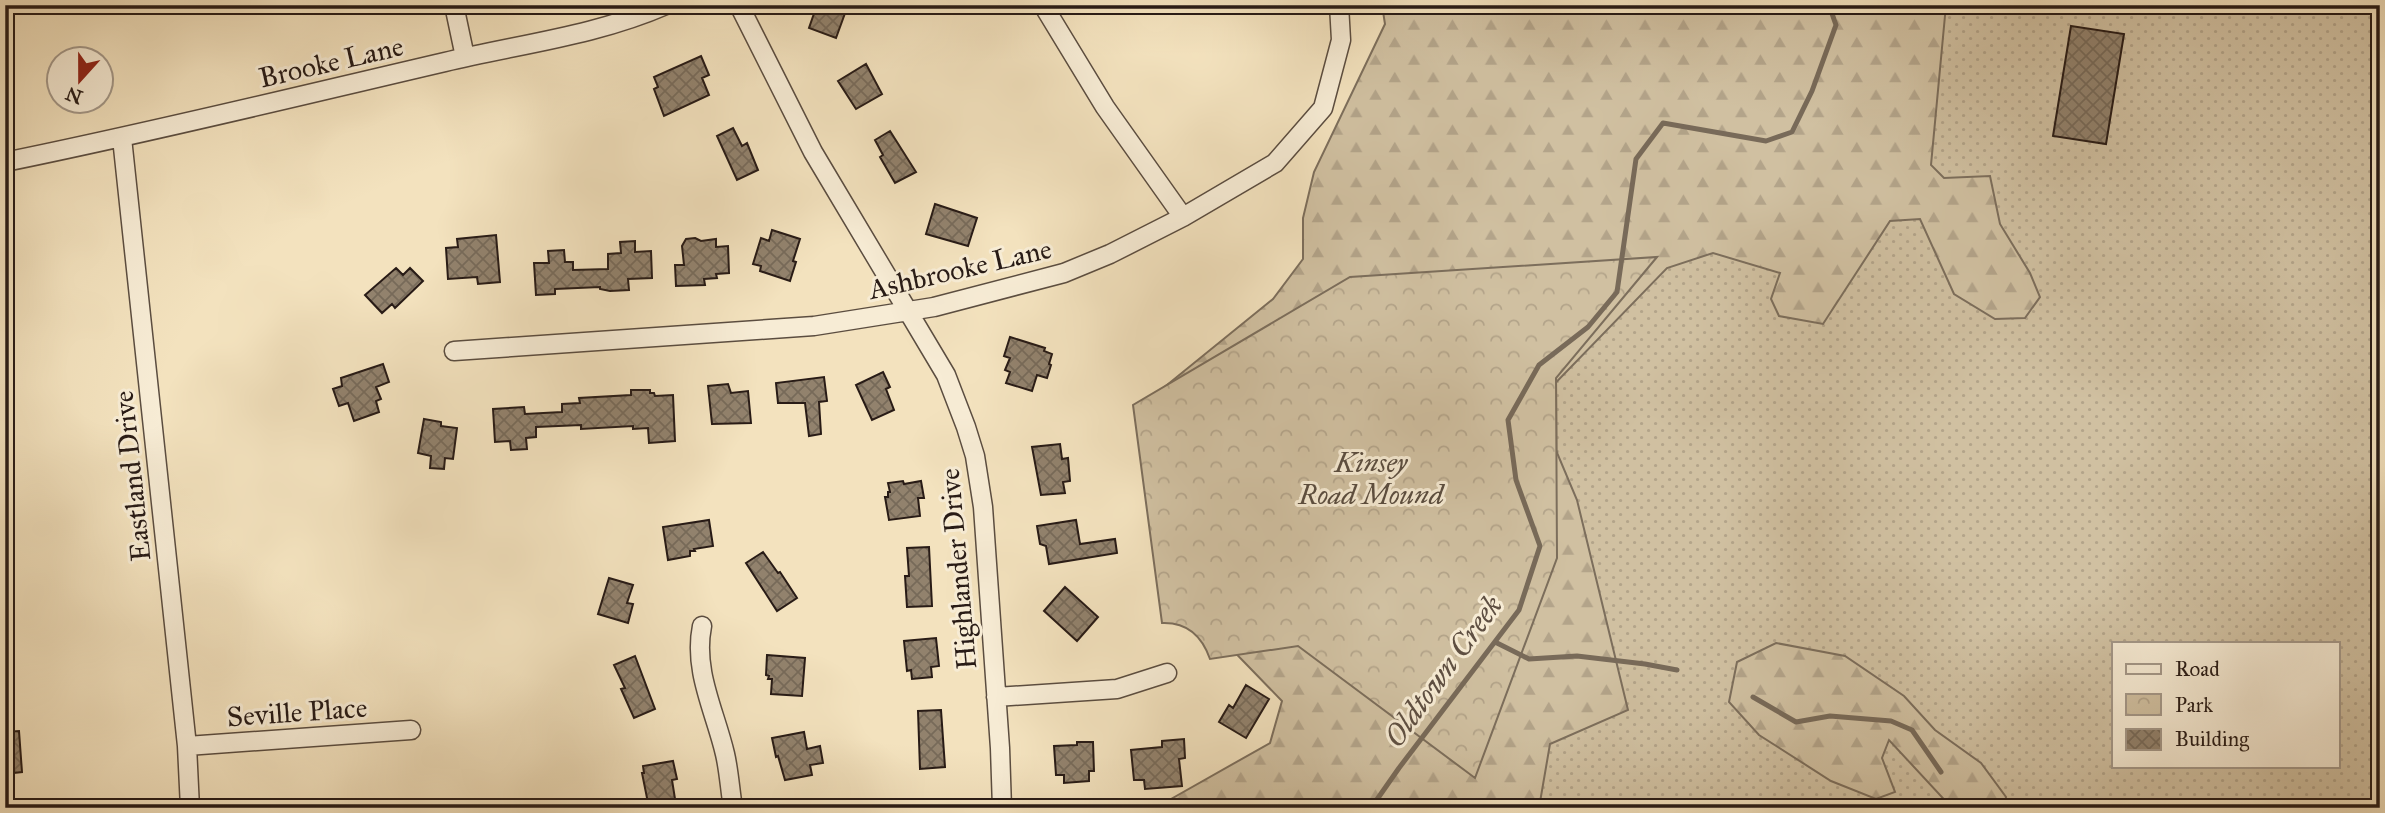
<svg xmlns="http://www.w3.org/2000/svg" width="2385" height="813" viewBox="0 0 2385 813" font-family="'IM FELL Great Primer',serif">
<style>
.grass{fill:url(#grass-dots);stroke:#7c6e5c;stroke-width:2;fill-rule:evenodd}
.forest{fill:url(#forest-firs);stroke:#7c6e5c;stroke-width:2}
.park{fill:url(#park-crowns);stroke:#7c6e5c;stroke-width:2}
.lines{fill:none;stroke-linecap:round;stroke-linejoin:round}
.stream{stroke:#786a59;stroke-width:5}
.building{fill:url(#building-cross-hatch);stroke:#281b16;stroke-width:2}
.minor-casing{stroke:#5b4d40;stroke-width:21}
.minor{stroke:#f7ecd5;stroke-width:18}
.labels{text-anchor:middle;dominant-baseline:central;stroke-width:6;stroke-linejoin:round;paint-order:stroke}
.street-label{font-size:28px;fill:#281b16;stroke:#f7ecd5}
.park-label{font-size:28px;font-style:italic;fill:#5a4d40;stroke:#f7ecd5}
.water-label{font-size:30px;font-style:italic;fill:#5e4f42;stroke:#f7ecd5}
</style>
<defs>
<pattern id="grass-dots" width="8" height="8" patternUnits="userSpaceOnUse" patternTransform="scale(1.75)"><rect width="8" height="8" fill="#d0c0a1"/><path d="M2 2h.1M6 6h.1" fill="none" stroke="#b3a48a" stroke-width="1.8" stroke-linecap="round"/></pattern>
<pattern id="forest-firs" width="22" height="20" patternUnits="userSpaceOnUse" patternTransform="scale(1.75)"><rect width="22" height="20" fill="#d0c0a1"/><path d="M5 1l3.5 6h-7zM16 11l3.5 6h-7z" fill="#b3a48a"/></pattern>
<pattern id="park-crowns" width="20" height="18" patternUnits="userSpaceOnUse" patternTransform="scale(1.75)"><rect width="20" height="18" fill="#d0c0a1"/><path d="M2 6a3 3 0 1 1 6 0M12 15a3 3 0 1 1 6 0" fill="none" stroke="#b3a48a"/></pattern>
<pattern id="building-cross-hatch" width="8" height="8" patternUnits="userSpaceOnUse" patternTransform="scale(1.75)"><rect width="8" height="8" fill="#92826d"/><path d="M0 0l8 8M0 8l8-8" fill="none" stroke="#776a59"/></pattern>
</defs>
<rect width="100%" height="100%" fill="#f3e2be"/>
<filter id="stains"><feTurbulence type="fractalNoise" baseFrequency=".00286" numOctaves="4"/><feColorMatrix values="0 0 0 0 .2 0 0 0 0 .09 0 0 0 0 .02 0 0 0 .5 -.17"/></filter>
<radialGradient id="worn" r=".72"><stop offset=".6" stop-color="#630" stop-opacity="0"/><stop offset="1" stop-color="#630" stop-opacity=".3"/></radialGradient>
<path class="grass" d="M1729 5H2380V808H1446L1557 558 1556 378ZM2114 643H2338V766H2114Z"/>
<path class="forest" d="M1382 5H1946L1931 165 1944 178 1990 176 2000 224 2030 273 2040 297 2025 318 1995 319 1954 294 1920 219 1890 221 1823 324 1779 316 1771 299 1780 273 1713 253 1667 268 1536 403 1577 500 1628 710 1550 744 1539 808H1171V799L1270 743 1282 701 1216 633 1141 406 1273 299 1303 259V218L1314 172 1385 24Z
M1776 643 1845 656 1904 696 1935 730 1981 763 2006 797 2004 808H1952L1889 740 1882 758 1895 792 1876 799 1831 781 1759 735 1729 702 1737 662Z"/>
<path class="park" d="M1657 257 1556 378 1557 558 1475 778 1298 646 1210 659C1202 636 1187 622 1162 623L1133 405 1350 277Z"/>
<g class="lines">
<path class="stream" d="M1495 642 1529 659 1577 656 1645 664 1677 670
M1753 697 1796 722 1830 716 1891 721 1912 730 1941 772
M1371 808 1399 768 1519 610 1540 546 1516 480 1508 420 1539 365 1588 327 1617 292 1636 159 1663 123 1766 141 1792 132 1812 91 1836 25 1829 5"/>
</g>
<path class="building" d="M817 5H848L836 38 809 28Z
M2071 26 2124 34 2106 144 2053 136Z
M701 56 709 75 702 78 709 95 664 116 654 89 658 87 654 77Z
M866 64 882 94 856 109 838 81Z
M733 128 742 146 747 143 758 170 737 180 717 136Z
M890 131 916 172 895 183 880 157 883 155 875 140Z
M935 204 977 218 968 246 926 234Z
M772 230 800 239 793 261 796 262 790 281 760 271 761 266 753 264 761 238 769 241Z
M496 235 500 282 478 284 477 277 448 279 446 248 458 247 457 239Z
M695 238 701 241 716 239V247L728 246 729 273 716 274 717 278 704 279 705 285 676 286 675 265H684L682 246 686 239Z
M635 241V252L651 251 652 278 628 279 629 290 610 291 600 289V287L555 289V294L536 295 534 263H549L548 251 564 250 565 262H573V270L608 269V254L621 253 620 242Z
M396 268 403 275 410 268 423 281 395 308 392 304 382 313 365 295Z
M1010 337 1045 348 1044 351 1052 354 1049 364 1051 365 1047 378 1037 375 1032 391 1006 383 1010 372 1005 370 1010 358 1004 356Z
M383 364 389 382 376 387 381 399 376 401 379 412 354 421 348 403 339 406 333 389 342 386 341 378Z
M883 372 890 387 886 389 894 410 872 420 856 385Z
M824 377 827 401 819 402 821 434 809 436 805 403H778L776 383Z
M728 384 731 393 748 391 751 423 712 424 708 386Z
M631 390H650V393H654L655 396 673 395 675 441 649 443 648 428 633 429V426L581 429V425L536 427V437L526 438 527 449 511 450 510 441 495 442 493 409 524 407 525 414 562 412V404L580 403 579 398 631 395Z
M424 419 441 422V426L457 428 453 459 445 458 444 469 430 468 431 456 418 453Z
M1060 444 1062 459 1068 458 1070 481 1063 482 1065 493 1041 495 1032 447Z
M903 481 904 484 921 481 924 498H918L920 516 889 520 885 497H888V492H890L888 483Z
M709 520 713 546 694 549 695 551H690V556L668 560 663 527Z
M1076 520 1080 544 1115 539 1117 553 1049 564 1046 546 1040 544 1037 526Z
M929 547 932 606 907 607 905 576H909L907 548Z
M763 552 778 573 780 572 797 598 777 611 746 563Z
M609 578 633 585 627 603 633 604 628 623 598 614Z
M1065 587 1098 617 1077 641 1044 611Z
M936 638 939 666 931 667 932 677 912 679 911 670 907 671 904 641Z
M767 655 805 658 802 696 771 694 772 679H768L769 676 766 675Z
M635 656 655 709 634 718 621 689 625 688 614 665Z
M1246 685 1269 699 1246 738 1219 722 1229 705 1233 708Z
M941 710 945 767 920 769 918 711Z
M19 731 22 772 5 774V732Z
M804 732 807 749 820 746 823 763 810 765 812 775 785 780 778 756 776 757 772 738Z
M1184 739 1185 758 1179 759 1182 786 1145 789 1144 780H1134L1131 750 1162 747V741Z
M1077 742H1093L1094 771H1089V781L1064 783V775H1056L1054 746 1077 745Z
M673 761 677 779 672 780 676 805 649 808 642 773H644L643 766Z"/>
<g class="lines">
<g class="minor-casing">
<path id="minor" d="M454 5 465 57
M739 5 813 152 946 375 966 427 975 456 983 507 1000 748 1002 808
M1043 5 1105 107 1183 217
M122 138 187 746 190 808
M5 162C153 132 299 96 445 62 520 44 595 36 666 5
M454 351 814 326 934 307 1064 273 1110 254 1183 217 1275 163 1323 108 1341 40 1339 5
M702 626C693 671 715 711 725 754 729 771 730 790 733 808
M996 697 1117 689 1167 673
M187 746 411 730"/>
</g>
<use href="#minor" class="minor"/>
</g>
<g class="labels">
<g class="street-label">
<text transform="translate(331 62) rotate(-13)">Brooke Lane</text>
<text transform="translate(960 269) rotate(-13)">Ashbrooke Lane</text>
<text transform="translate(132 476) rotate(-96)">Eastland Drive</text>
<text transform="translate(958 569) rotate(-95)">Highlander Drive</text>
<text transform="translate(297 712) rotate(-4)">Seville Place</text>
</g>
<g class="park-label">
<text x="1371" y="462">Kinsey<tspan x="1371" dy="32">Road Mound</tspan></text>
</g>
<g class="water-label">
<text transform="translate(1443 671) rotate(-54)">Oldtown Creek</text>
</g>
</g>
<rect width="2385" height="813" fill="none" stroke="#f3e2be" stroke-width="28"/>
<rect x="7" y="7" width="2371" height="799" fill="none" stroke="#281b16" stroke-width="3.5"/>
<rect x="14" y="14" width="2357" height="785" fill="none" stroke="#281b16" stroke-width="2"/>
<rect x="2112" y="642" width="228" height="126" fill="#f7ecd5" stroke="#a49889" stroke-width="2"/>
<rect x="2126" y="664" width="35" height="10" fill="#f7ecd5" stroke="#a49889" stroke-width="2"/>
<text x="2175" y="676" font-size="21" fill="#281b16">Road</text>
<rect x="2126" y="694" width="35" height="21" fill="url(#park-crowns)" stroke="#a49889" stroke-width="2"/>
<text x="2175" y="712" font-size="21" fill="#281b16">Park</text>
<rect x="2126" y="729" width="35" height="21" fill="url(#building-cross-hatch)" stroke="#a49889" stroke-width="2"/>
<text x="2175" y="746" font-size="21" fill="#281b16">Building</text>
<g transform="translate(80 80) rotate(201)"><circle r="33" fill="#f7ecd5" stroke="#a49889" stroke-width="2"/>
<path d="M0-5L12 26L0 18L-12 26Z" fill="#8f2418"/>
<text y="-10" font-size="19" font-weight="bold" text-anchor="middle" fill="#281b16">N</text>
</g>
<rect width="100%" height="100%" filter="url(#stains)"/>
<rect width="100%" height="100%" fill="url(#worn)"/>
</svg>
